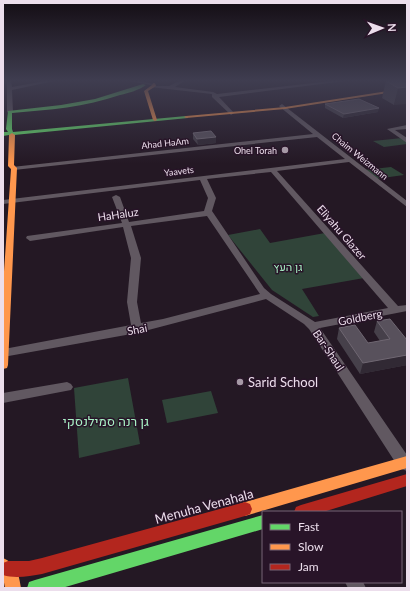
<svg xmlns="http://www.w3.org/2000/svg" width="410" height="591" viewBox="0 0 410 591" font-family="Lato,Heebo,sans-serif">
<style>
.green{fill:#304439}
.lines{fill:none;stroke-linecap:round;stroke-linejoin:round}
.street{fill:#615861;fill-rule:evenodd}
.fast{fill:#63d668;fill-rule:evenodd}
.slow{fill:#ff974d;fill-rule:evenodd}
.jam{fill:#b3261e;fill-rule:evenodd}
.wall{fill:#46404a}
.shaded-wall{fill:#312934}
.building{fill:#58515c;stroke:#6f6772}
.poi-dot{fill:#a699a6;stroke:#281428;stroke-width:1.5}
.labels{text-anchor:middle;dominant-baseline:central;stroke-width:3;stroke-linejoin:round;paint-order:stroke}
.far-street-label{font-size:9px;fill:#ecdeec;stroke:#281428}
.far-poi-label{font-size:9px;fill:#ecdeec;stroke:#281428;text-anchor:end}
.street-label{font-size:11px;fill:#ecdeec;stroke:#281428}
.park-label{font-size:11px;fill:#a8f2c5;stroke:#281428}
.near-poi-label{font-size:13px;fill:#ecdeec;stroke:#281428;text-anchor:start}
.near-park-label{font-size:13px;fill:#a8f2c5;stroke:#281428}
.near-street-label{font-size:13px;fill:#ecdeec;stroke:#281428}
</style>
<rect width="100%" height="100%" fill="#241824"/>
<path class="green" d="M402 138 407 141V144L384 147 373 141Z
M391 167 404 175 375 179 364 170Z
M260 229 270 243 325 233 364 278 302 289 319 316 313 317 272 290 228 235Z
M128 378 140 444 79 458 74 388Z
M211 391 218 413 167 423 162 400Z"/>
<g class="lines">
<path class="street" d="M7 81H11L12 87 45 81H54L12 90 13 112 10 114 7 112Z
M129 81H140L153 84 151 85Z
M179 81H184L175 87 213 92 217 94 331 81H345L219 97 234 113 231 115 212 97V94L150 87 152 86H169Z
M282 104 407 201V207L349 162 277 171 398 306 407 305V311L320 328 407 455V471L399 468 309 329 304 324 266 299 137 333 3 357 4 349 131 325 127 302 131 258 123 227 30 241 26 238 27 236 122 223 112 197 116 195 120 197 129 222 204 211 208 198 200 180 3 204V200L345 159 317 137 14 170 11 168 12 167 313 134 280 107 279 106ZM271 172 388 308 315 322 271 294 264 288 212 211 216 198 207 179ZM207 216 260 294 163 319 141 323 137 302 141 258 131 226Z
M407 125V129L395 130 407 138V143L387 129Z
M67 382 71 384 73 387 71 390 3 403V393Z
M345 582H363L366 588H348Z"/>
<path class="fast" d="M143 84 146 85C139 90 129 93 120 95 85 107 49 110 12 113V129L13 132 186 116 188 117V118L14 135 12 137 9 135 3 136V132H8L6 129 8 111 61 105 95 99Z
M263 515V529L62 588H27L29 582 35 580Z"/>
<path class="slow" d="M153 83H155L156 86 148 91 157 120 155 121 153 120 144 91 152 85Z
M407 88V90L285 109 186 118 184 117 186 116 285 107Z
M12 133 15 135 14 165 17 168 8 365 7 368 3 369V286L11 169 8 166 9 135Z
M407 456V468L245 516 240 514 238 509 240 504 245 502Z
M3 558C17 564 19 575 21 588H5L3 577Z"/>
<path class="jam" d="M407 474V486L323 512H294L296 507 301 505Z
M245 502 250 504 252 509 250 514 245 516 42 574C30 576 15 579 3 575V563L8 561H29L42 558Z"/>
</g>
<path class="wall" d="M386 81H401L394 105 382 98Z
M325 104 378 112 343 118 325 108Z
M193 133 216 143 198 145 193 139Z
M377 321 407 340V365L360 374 337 339 339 328 368 343 380 341 374 332Z"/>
<path class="shaded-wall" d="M407 87V104L394 105 398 88Z
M379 108 378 112 343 118 344 114Z
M216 137V143L198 145 197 139Z
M407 355V365L360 374 363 363Z"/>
<path class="building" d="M386 81H401L407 84V87L398 88Z
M359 99 379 108 344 114 325 104Z
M211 131 216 137 197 139 193 133Z
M390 319 407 340V355L363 363 339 328 355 325 368 343 390 339 377 321Z"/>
<linearGradient id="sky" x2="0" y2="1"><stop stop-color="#140d14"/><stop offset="0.49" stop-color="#3f3d50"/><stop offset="1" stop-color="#3f3d50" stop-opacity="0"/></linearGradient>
<rect width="410" height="164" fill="url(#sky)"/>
<g class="poi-dot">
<circle cx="285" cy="150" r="4"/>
<circle cx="240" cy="382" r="4"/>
</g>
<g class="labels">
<g class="far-street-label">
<text transform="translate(165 143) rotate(-6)">Ahad HaAm</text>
<text transform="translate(360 156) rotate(39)">Chaim Weizmann</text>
<text transform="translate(179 171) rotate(-7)">Yaavets</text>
</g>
<g class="far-poi-label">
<text x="277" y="150">Ohel Torah</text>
</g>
<g class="street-label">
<text transform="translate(118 214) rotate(-8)">HaHaluz</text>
<text transform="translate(342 232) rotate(49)">Eliyahu Glazer</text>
<text transform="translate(360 317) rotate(-11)">Goldberg</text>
<text transform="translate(137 329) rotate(-11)">Shai</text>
<text transform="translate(329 350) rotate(56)">Bar-Shaul</text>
</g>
<g class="park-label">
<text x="288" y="266">גן העץ</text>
</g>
<g class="near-poi-label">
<text x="248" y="382">Sarid School</text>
</g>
<g class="near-park-label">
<text x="106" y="421">גן רנה סמילנסקי</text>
</g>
<g class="near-street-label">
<text transform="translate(204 506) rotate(-15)">Menuha Venahala</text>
</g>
</g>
<rect width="410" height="591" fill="none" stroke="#ecdeec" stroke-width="8"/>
<rect x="262" y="511" width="140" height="72" fill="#281428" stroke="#766576"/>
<rect x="270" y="524" width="20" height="6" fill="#63d668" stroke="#766576"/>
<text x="298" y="531" font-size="12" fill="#ecdeec">Fast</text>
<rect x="270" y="544" width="20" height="6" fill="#ff974d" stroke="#766576"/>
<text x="298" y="551" font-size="12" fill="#ecdeec">Slow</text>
<rect x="270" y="564" width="20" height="6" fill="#b3261e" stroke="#766576"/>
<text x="298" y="571" font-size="12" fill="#ecdeec">Jam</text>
<g transform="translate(382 28) rotate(88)" stroke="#281428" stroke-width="3" paint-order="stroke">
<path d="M0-3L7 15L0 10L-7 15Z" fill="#ecdeec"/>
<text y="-6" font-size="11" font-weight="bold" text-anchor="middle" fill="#ecdeec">N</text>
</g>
</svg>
